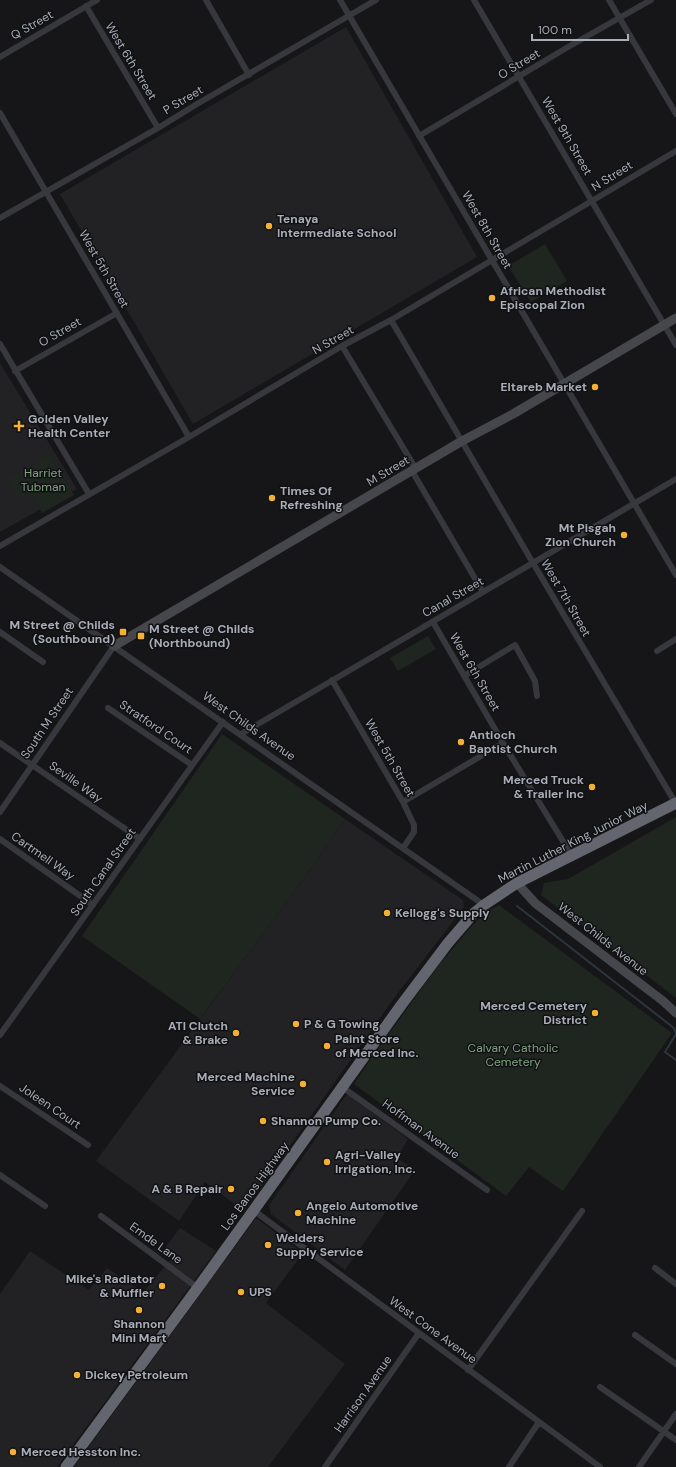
<svg xmlns="http://www.w3.org/2000/svg" width="676" height="1467" viewBox="0 0 676 1467" font-family="'DM Sans',sans-serif">
<style>
.built{fill:#222225}
.green{fill:#1e261f}
.lines{fill:none;stroke-linecap:round;stroke-linejoin:round}
.stream{stroke:#2c353c;stroke-width:2}
.street{stroke:#37383d;stroke-width:6}
.secondary{stroke:#45474d;stroke-width:9}
.highway{stroke:#63666e;stroke-width:11}
.poi-dot{fill:#f2b134;stroke:#111113;stroke-width:1.5}
.labels{text-anchor:middle;dominant-baseline:central;stroke-width:3;stroke-linejoin:round;paint-order:stroke}
.street-label{font-size:12px;fill:#a8adb8;stroke:#111113}
.poi-label{font-size:12px;font-weight:bold;fill:#a8adb8;stroke:#111113;text-anchor:start}
.park-label{font-size:12px;fill:#7fa381;stroke:#111113}
</style>
<rect width="100%" height="100%" fill="#161618"/>
<path class="built" d="M346 27 477 257 193 424 60 194Z
M0 363 77 489 0 532Z
M345 819 463 900 464 907 392 1001 244 1211 205 1182 179 1221 96 1161 306 875Z
M347 1094 408 1139 397 1158 415 1170 345 1270 271 1214 269 1205Z
M256 1218 303 1253 266 1303 345 1364 268 1467H74Z
M180 1228 216 1251 57 1467H0V1294L30 1251 89 1290 107 1268 143 1292 172 1258 162 1252Z"/>
<path class="green" d="M545 244 567 281 531 302 508 266Z
M49 454 74 495 42 513 29 492 19 498 8 479Z
M428 636 436 649 398 671 390 658Z
M222 734 345 819 306 875 200 1019 82 936Z
M676 817V998L541 895 544 883 568 879Z
M499 905 672 1033 563 1191 529 1167 506 1196 354 1084 372 1057 438 966 471 927 484 913Z"/>
<g class="lines">
<path class="stream" d="M517 906 674 1028 676 1034 665 1052 676 1060"/>
<path class="street" d="M206 0 249 75
M340 0 676 575
M474 0 676 345
M609 0 676 114
M86 6 158 128
M0 57 97 0
M0 113 189 437
M419 136 568 47 651 0
M0 218 158 128 197 104 376 0
M391 320 533 563 676 804
M0 344 89 494
M342 346 416 469
M15 371 117 313
M412 471 483 592
M0 546 189 437 342 346 391 320 676 151
M0 567 484 905
M433 622 503 743 572 856
M0 632 43 662
M657 651 676 639
M464 676 515 645 535 681 537 696
M332 680 403 802 414 825V832L403 848
M108 708 192 765
M241 734 676 479
M0 743 140 839
M403 802 503 743
M0 812 114 646
M0 839 93 905
M0 1035 223 722
M0 1086 88 1145
M342 1087 487 1190
M0 1175 45 1206
M253 1210 600 1467
M101 1216 198 1288
M655 1268 676 1284
M635 1335 676 1364
M468 1370 582 1211
M600 1387 676 1440
M325 1467 419 1333
M509 1467 539 1422
M639 1467 676 1414"/>
<path class="secondary" d="M114 646 462 441 513 414 676 318
M517 883 535 903 663 1001 676 1013"/>
<path class="highway" d="M66 1467 202 1282 402 1004 448 943 473 914 484 905 517 883 676 803"/>
</g>
<g class="poi-dot">
<circle cx="269" cy="226" r="4"/>
<circle cx="492" cy="298" r="4"/>
<circle cx="595" cy="387" r="4"/>
<path d="M17 420h4v4h4v4h-4v4h-4v-4h-4v-4h4z"/>
<circle cx="272" cy="498" r="4"/>
<circle cx="624" cy="535" r="4"/>
<rect x="119" y="628" width="8" height="8" rx="2"/>
<rect x="137" y="632" width="8" height="8" rx="2"/>
<circle cx="461" cy="742" r="4"/>
<circle cx="592" cy="787" r="4"/>
<circle cx="387" cy="913" r="4"/>
<circle cx="595" cy="1013" r="4"/>
<circle cx="296" cy="1024" r="4"/>
<circle cx="236" cy="1033" r="4"/>
<circle cx="327" cy="1046" r="4"/>
<circle cx="303" cy="1084" r="4"/>
<circle cx="263" cy="1121" r="4"/>
<circle cx="327" cy="1162" r="4"/>
<circle cx="231" cy="1189" r="4"/>
<circle cx="298" cy="1213" r="4"/>
<circle cx="268" cy="1245" r="4"/>
<circle cx="162" cy="1286" r="4"/>
<circle cx="241" cy="1292" r="4"/>
<circle cx="139" cy="1310" r="4"/>
<circle cx="77" cy="1375" r="4"/>
<circle cx="13" cy="1452" r="4"/>
</g>
<g class="labels">
<g class="street-label">
<text transform="translate(32 25) rotate(-30)">Q Street</text>
<text transform="translate(131 61) rotate(59)">West 6th Street</text>
<text transform="translate(519 64) rotate(-31)">O Street</text>
<text transform="translate(183 100) rotate(-31)">P Street</text>
<text transform="translate(567 136) rotate(60)">West 9th Street</text>
<text transform="translate(612 176) rotate(-32)">N Street</text>
<text transform="translate(487 230) rotate(60)">West 8th Street</text>
<text transform="translate(104 269) rotate(60)">West 5th Street</text>
<text transform="translate(60 332) rotate(-30)">O Street</text>
<text transform="translate(333 340) rotate(-30)">N Street</text>
<text transform="translate(388 471) rotate(-31)">M Street</text>
<text transform="translate(453 597) rotate(-30)">Canal Street</text>
<text transform="translate(566 598) rotate(60)">West 7th Street</text>
<text transform="translate(475 672) rotate(60)">West 6th Street</text>
<text transform="translate(47 723) rotate(-56)">South M Street</text>
<text transform="translate(249 726) rotate(35)">West Childs Avenue</text>
<text transform="translate(156 727) rotate(34)">Stratford Court</text>
<text transform="translate(390 758) rotate(60)">West 5th Street</text>
<text transform="translate(76 782) rotate(35)">Seville Way</text>
<text transform="translate(573 842) rotate(-27)">Martin Luther King Junior Way</text>
<text transform="translate(43 856) rotate(35)">Cartmell Way</text>
<text transform="translate(103 872) rotate(-55)">South Canal Street</text>
<text transform="translate(603 939) rotate(38)">West Childs Avenue</text>
<text transform="translate(50 1106) rotate(34)">Joleen Court</text>
<text transform="translate(421 1129) rotate(36)">Hoffman Avenue</text>
<text transform="translate(255 1186) rotate(-54)">Los Banos Highway</text>
<text transform="translate(156 1243) rotate(36)">Emde Lane</text>
<text transform="translate(433 1330) rotate(36)">West Cone Avenue</text>
<text transform="translate(363 1394) rotate(-55)">Harrison Avenue</text>
</g>
<g class="poi-label">
<text x="277" y="219">Tenaya<tspan x="277" dy="14">Intermediate School</tspan></text>
<text x="500" y="291">African Methodist<tspan x="500" dy="14">Episcopal Zion</tspan></text>
<text x="587" y="387" text-anchor="end">Eltareb Market</text>
<text x="28" y="419">Golden Valley<tspan x="28" dy="14">Health Center</tspan></text>
<text x="280" y="491">Times Of<tspan x="280" dy="14">Refreshing</tspan></text>
<text x="616" y="528" text-anchor="end">Mt Pisgah<tspan x="616" dy="14">Zion Church</tspan></text>
<text x="115" y="625" text-anchor="end">M Street @ Childs<tspan x="115" dy="14">(Southbound)</tspan></text>
<text x="149" y="629">M Street @ Childs<tspan x="149" dy="14">(Northbound)</tspan></text>
<text x="469" y="735">Antioch<tspan x="469" dy="14">Baptist Church</tspan></text>
<text x="584" y="780" text-anchor="end">Merced Truck<tspan x="584" dy="14">&amp; Trailer Inc</tspan></text>
<text x="395" y="913">Kellogg's Supply</text>
<text x="587" y="1006" text-anchor="end">Merced Cemetery<tspan x="587" dy="14">District</tspan></text>
<text x="304" y="1024">P &amp; G Towing</text>
<text x="228" y="1026" text-anchor="end">ATI Clutch<tspan x="228" dy="14">&amp; Brake</tspan></text>
<text x="335" y="1039">Paint Store<tspan x="335" dy="14">of Merced Inc.</tspan></text>
<text x="295" y="1077" text-anchor="end">Merced Machine<tspan x="295" dy="14">Service</tspan></text>
<text x="271" y="1121">Shannon Pump Co.</text>
<text x="335" y="1155">Agri-Valley<tspan x="335" dy="14">Irrigation, Inc.</tspan></text>
<text x="223" y="1189" text-anchor="end">A &amp; B Repair</text>
<text x="306" y="1206">Angelo Automotive<tspan x="306" dy="14">Machine</tspan></text>
<text x="276" y="1238">Welders<tspan x="276" dy="14">Supply Service</tspan></text>
<text x="154" y="1279" text-anchor="end">Mike's Radiator<tspan x="154" dy="14">&amp; Muffler</tspan></text>
<text x="249" y="1292">UPS</text>
<text x="139" y="1324" text-anchor="middle">Shannon<tspan x="139" dy="14">Mini Mart</tspan></text>
<text x="85" y="1375">Dickey Petroleum</text>
<text x="21" y="1452">Merced Hesston Inc.</text>
</g>
<g class="park-label">
<text x="43" y="473">Harriet<tspan x="43" dy="14">Tubman</tspan></text>
<text x="513" y="1048">Calvary Catholic<tspan x="513" dy="14">Cemetery</tspan></text>
</g>
</g>
<path d="M532 34v6h96v-6" fill="none" stroke="#a8adb8" stroke-width="2"/>
<text x="538" y="34" font-size="12" fill="#a8adb8" stroke="#111113" stroke-width="3" paint-order="stroke">100 m</text>
</svg>
